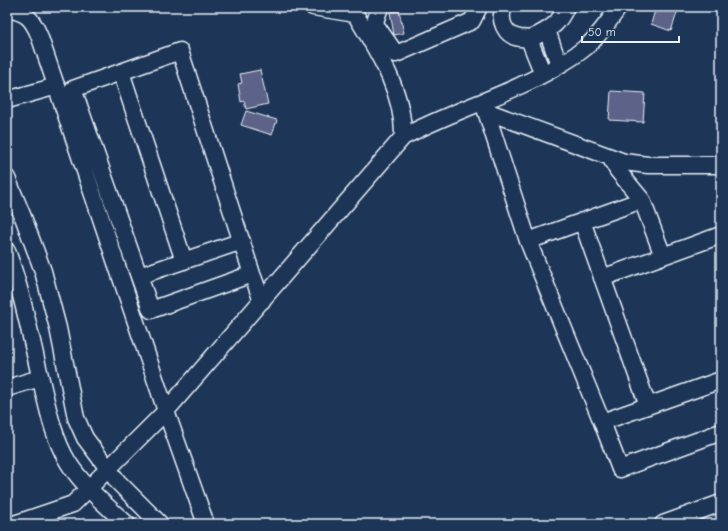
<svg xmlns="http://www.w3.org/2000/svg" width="728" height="531" viewBox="0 0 728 531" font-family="'Comic Neue',sans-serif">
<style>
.building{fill:#5d6288;stroke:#e8f1f8}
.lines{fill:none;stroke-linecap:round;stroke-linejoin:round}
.minor-casing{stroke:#e8f1f8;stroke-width:19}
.minor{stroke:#1d3557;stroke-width:16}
</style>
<rect width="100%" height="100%" fill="#1d3557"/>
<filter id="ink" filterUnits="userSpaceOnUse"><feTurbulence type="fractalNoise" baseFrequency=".025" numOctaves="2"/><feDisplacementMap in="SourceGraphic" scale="8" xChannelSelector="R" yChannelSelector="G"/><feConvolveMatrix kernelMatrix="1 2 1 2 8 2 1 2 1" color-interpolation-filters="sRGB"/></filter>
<g filter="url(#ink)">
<path class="building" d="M656 7H679L671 31 651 24Z
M399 11 404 33 394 35 390 12Z
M260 70 268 104 246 109 244 101 241 102 238 84 242 83 240 74Z
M611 91 645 93 643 122 609 120Z
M246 111 277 120 272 135 241 125Z"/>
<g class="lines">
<g class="minor-casing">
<path id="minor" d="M313 7 355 14
M351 7C374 46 404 89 403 137
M504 7C498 20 505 36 520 38 523 38 527 39 530 39 532 38 536 36 538 35 553 27 559 23 566 7
M7 9C26 12 32 18 39 35L166 411 206 524
M375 24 396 54 472 21 479 7
M547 30 559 65
M371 34 380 7
M529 39 543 74
M121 72 184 261
M7 100 57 86
M483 102 528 241 602 422 721 380
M486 111 624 162 648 165H721
M610 157 618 171 642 200 663 256
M7 178 23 217 43 271 58 328 76 418 85 438 118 482 160 524
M582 221 648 406
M528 241 642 200
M7 251C23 294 31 340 42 384 48 410 54 439 68 462 81 483 108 508 127 524
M252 274 151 310 73 89 180 51 252 274 262 301
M139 276 242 241
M602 278 721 235
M7 388 40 378
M602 422 620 469 721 432
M14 524 73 504 166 411 403 137C453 110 507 96 556 67 566 61 577 55 586 47 599 36 609 21 619 7
M663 524 721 503"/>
</g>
<use href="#minor" class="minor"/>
</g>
</g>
<rect width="728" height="531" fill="none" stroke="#1d3557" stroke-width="24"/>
<rect x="12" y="12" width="704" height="507" fill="none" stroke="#e8f1f8" stroke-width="1.5" filter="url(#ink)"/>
<path d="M582 36v6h97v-6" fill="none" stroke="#e8f1f8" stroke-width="2"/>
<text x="588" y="36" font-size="12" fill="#e8f1f8" stroke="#1d3557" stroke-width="3" paint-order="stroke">50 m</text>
</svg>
